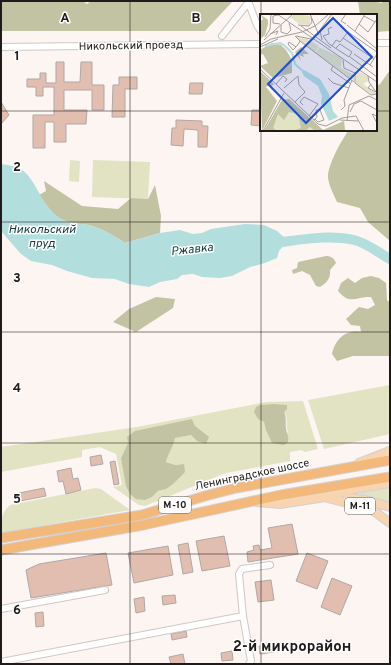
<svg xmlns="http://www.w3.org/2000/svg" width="391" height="665" viewBox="0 0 391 665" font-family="Overpass,sans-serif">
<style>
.green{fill:#e1e3c3;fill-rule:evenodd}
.forest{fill:#c1c3a2}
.water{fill:#b3dede}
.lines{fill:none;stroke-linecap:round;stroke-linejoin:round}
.river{stroke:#b3dede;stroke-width:10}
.building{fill:#e2beb1;stroke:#afa8a6}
.minor-casing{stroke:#cfc8c5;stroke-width:8}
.major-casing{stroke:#d2d1d1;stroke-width:10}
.highway-casing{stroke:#d2d1d1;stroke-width:11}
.minor{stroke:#fff;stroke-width:6}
.major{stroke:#f8d5b0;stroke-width:8}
.highway{stroke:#f3b97b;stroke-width:9}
.grid{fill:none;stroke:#1e1b1a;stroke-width:1;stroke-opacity:0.55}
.labels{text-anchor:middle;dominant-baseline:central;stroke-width:3;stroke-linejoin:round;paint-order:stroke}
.shield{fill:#fff;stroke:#625f5f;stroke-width:1}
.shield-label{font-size:10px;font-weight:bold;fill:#1e1b1a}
.street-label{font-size:11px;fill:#1e1b1a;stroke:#fff}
.water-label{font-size:12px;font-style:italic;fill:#0f3939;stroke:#fff}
.district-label{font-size:15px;font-weight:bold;fill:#1e1b1a;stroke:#fff}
.inset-river{fill:none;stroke:#b3dede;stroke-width:2}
.inset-road{fill:none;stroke:#a39e9c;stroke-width:1}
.view{fill:#1d4ed8;fill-opacity:0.15;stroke:#1d4ed8;stroke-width:2}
.inset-edge{fill:none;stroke:#1e1b1a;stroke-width:2}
.grid-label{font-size:13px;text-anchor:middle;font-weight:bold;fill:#1e1b1a;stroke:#fff;stroke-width:3;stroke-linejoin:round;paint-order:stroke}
</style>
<rect width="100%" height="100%" fill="#fcf5f2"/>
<path class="green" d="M70 160 80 161 79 182 69 181Z
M93 160 150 162 148 199 92 197Z
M390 385V434L324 449 308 400Z
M303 401 318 449 305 452 301 450 290 452V461L226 473 145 506 139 505 113 487 122 485 116 454 100 447 82 450V457L1 472V447L137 427 266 402ZM273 404C277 407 282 409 284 412 289 418 285 426 288 432L280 444 270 438 264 422 259 419 257 415 264 405ZM192 419 195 426 197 441 191 435 174 438C173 447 168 454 166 462L175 465 184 464 166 489 158 491 152 497 121 458 128 443Z
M95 488 101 489 130 510 1 533C1 521 1 513 10 505Z
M390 488V503L359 493Z"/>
<path class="forest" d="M1 1H83L87 4 91 1H233L205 31H1Z
M358 1H371L382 3V1H390V31L376 32V15H360Z
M390 70V241L368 222 360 208 337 202C334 195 329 186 328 178 327 166 342 139 349 130H376V87L380 84Z
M44 181 82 206 118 209 131 198 148 199 155 185 161 216 160 233 125 243C114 236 103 229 89 225 83 224 77 224 71 223 56 220 47 206 39 195L46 191Z
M326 256C331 256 334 258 336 263L330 270C331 278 327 283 320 287L316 286 310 275 302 271 293 274 292 270 297 268 298 262Z
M371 276 379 278 386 283 387 300 390 303V356H353L337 361 332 354C335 340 345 329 361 332L360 326 351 325 346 319 359 307 368 309 375 305 371 297C355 296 351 306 338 291L341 283 348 278 355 283 362 278Z
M156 297 175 299 173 308 136 332 113 322 129 309Z
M273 404 287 405V409L284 412C287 418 285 422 286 429 287 434 289 437 288 442L284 445 272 443 266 430 264 422 258 419 254 412 256 407 260 405Z
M192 419 195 426 209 437 206 444 197 441 191 435 175 438C173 447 168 454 166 462L175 465 184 464 185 472 173 484 166 489 158 491 152 497 145 500 136 499 130 494 126 486 121 458 128 443 127 437 135 431Z"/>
<path class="water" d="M1 164C8 165 16 166 22 170 36 179 41 205 57 216 67 224 78 223 89 225 103 229 114 236 125 243L160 233 180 230 193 234 202 233 211 229 245 224 264 225 277 231 285 238V244L279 251 277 258 265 263 250 267 232 276 220 278 202 277 193 274 182 275 177 279 160 282 149 287 129 284 115 279 92 278 67 271 52 265 31 261 21 254 1 231Z"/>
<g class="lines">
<path class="river" d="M274 243C300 240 328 234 354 240 367 243 379 253 390 259"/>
</g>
<path class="building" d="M56 62H64V82H80L81 62H92V85H104V110H92V90H64V110H87L86 124H66V142H54V122H45V148H33V115H54V87H43V96H36V87H27V79H40V73H46V83H56Z
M119 77H137V89H125V117H112L113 85H119Z
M190 83H203L202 94H189Z
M1 102 9 115 1 124Z
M252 110H261V126L251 125Z
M176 120 202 121V126H208L207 147H198V130L184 129 183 146 171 145 172 128H176Z
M101 455 103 464 91 466 90 457Z
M115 461 119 484 114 485 110 462Z
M71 468 73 479 78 478 81 490 66 494 63 481 59 482 57 471Z
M44 488 46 496 20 501 19 493Z
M292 524 298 554 248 562 247 552 254 550 253 546 259 545 260 550 272 548 268 528Z
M224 536 230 566 202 571 196 541Z
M188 543 193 572 183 574 178 545Z
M168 546 173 575 134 583 128 553Z
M106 553 112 585 31 598 26 570 39 564Z
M307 553 328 561 317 589 296 581Z
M332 578 352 586 340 615 321 607Z
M271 580 274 600 258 602 255 582Z
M175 595 176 603 163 605 162 596Z
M144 597 145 611 136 613 134 599Z
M43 612 44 626 36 627 35 613Z
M186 631 187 637 172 640 171 634Z
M273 644 274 652 260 654 259 646Z
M232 651 233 660 222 661 221 653Z
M183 654 185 664H171L169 657Z"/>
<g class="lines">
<g class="minor-casing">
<path id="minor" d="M248 1 257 25 261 31
M222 36 248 3
M376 43H390
M1 47 261 44
M1 609 105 590
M1 662 243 616
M249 664 251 661 243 616 239 574 242 569 270 565"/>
</g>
<g class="major-casing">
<path id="major" d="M359 463 390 451
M328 498 371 509 390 523
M348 498 362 499 390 507
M257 502 280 504 325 497 354 489 390 483"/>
</g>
<g class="highway-casing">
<path id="highway" d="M1 538 142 515 205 496 236 488 390 460
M1 550 143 525 281 495 390 477"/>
</g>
<use href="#minor" class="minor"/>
<use href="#major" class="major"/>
<use href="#highway" class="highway"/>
</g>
<path class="grid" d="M130 1V664M261 1V664M1 111H261M376 111H390M1 222H390M1 332H390M1 443H390M1 554H390"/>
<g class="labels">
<g class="shield">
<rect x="159" y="497" width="32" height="16" rx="3"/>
<rect x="345" y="498" width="30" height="16" rx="3"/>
</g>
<g class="shield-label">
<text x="175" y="505">М-10</text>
<text x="360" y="506">М-11</text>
</g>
<g class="street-label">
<text transform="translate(131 46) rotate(-1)">Никольский проезд</text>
<text transform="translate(252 475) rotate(-12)">Ленинградское шоссе</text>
</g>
<g class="water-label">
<text x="42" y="230">Никольский<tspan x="42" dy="14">пруд</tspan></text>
<text transform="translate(192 250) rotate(-6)">Ржавка</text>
</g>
<g class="district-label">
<text x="292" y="647">2-й микрорайон</text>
</g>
</g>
<g transform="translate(260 14)">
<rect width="117" height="117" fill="#fcf5f2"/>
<path d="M35 0 50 2V11L39 10 30 3ZM36 23 47 25 59 32 55 39ZM59 33 82 44 81 54 94 61V67L56 39ZM100 58 108 63V67L103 70 117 80H111L96 69 95 60ZM29 85 63 116 84 107 85 117H4L22 86Z" fill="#e1e3c3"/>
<path d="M0 0 8 6V10L5 21 0 25V8L3 5ZM12 29 21 31 26 36 32 46V59L13 64 0 52 8 49 3 40 0 41V36ZM41 33 49 40H43L44 43 39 41 41 47 35 38ZM0 57 14 70 11 73 9 71 6 73 17 87 2 117ZM29 85 63 116 84 107 85 117H55L50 113 45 117H32L41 114 38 100 29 98 24 106 18 100 13 114 17 117H4L22 86Z" fill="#c1c3a2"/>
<path d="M44 56 60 65 69 80 73 97 78 103 69 107 61 90 62 82 58 72 44 62 42 58Z" fill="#b3dede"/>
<path class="inset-river" d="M5 32 20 29 24 31 32 39 35 50 45 59"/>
<path class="inset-road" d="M17 0 117 68M50 0 59 21M86 0 81 7 86 10M18 1 13 2V9L20 10M104 2 115 8M99 10 108 18 117 5M21 11V18L27 20 31 16 29 9M38 11 49 12 52 8 51 3M87 11 117 35M41 12 71 34M95 17 105 0M10 20 18 17 16 21M35 22 40 27 39 29 36 33 33 36 28 30 29 28 36 33M36 22 51 25M63 22 69 30 89 43 92 38 80 30 76 34M63 22 69 20 68 15 72 13M5 23 10 15 11 0M83 24 114 45M4 26 33 0M62 26 60 16 72 0M40 27 94 68M0 31 11 25 42 18 55 12 69 0M72 32 76 26 80 28 88 18 117 38M0 33 18 25M94 40 113 53M90 43 117 63M83 46 84 54 95 59V69L111 81 117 80M110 51 117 40M73 52 71 56 91 70M0 55 58 110 66 112 82 104 96 102M108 62 109 68 116 78M68 64 73 69 89 74M16 70 23 62 27 65 25 68M111 70 108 74 116 78M24 74 38 62 39 71 45 78 35 88M43 91 40 88 44 83 58 90 49 102M81 96 85 92 84 86 92 66M90 98 94 90 101 87 117 96M96 102 104 117M117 102 112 100 117 109M53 106 55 105 57 103 56 96H60L64 106 58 108 55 105M80 106 98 107M87 107 89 91 109 82 117 86M3 117 24 79"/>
<path class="view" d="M73 4 112 43 46 109 8 70Z"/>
<rect width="117" height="117" class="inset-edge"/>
</g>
<g class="grid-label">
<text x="65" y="22">A</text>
<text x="196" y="22">B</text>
<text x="17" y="60">1</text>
<text x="17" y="171">2</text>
<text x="17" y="282">3</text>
<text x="17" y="392">4</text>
<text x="17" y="503">5</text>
<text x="17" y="614">6</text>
</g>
<rect width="391" height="665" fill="none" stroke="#1e1b1a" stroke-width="4"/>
</svg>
